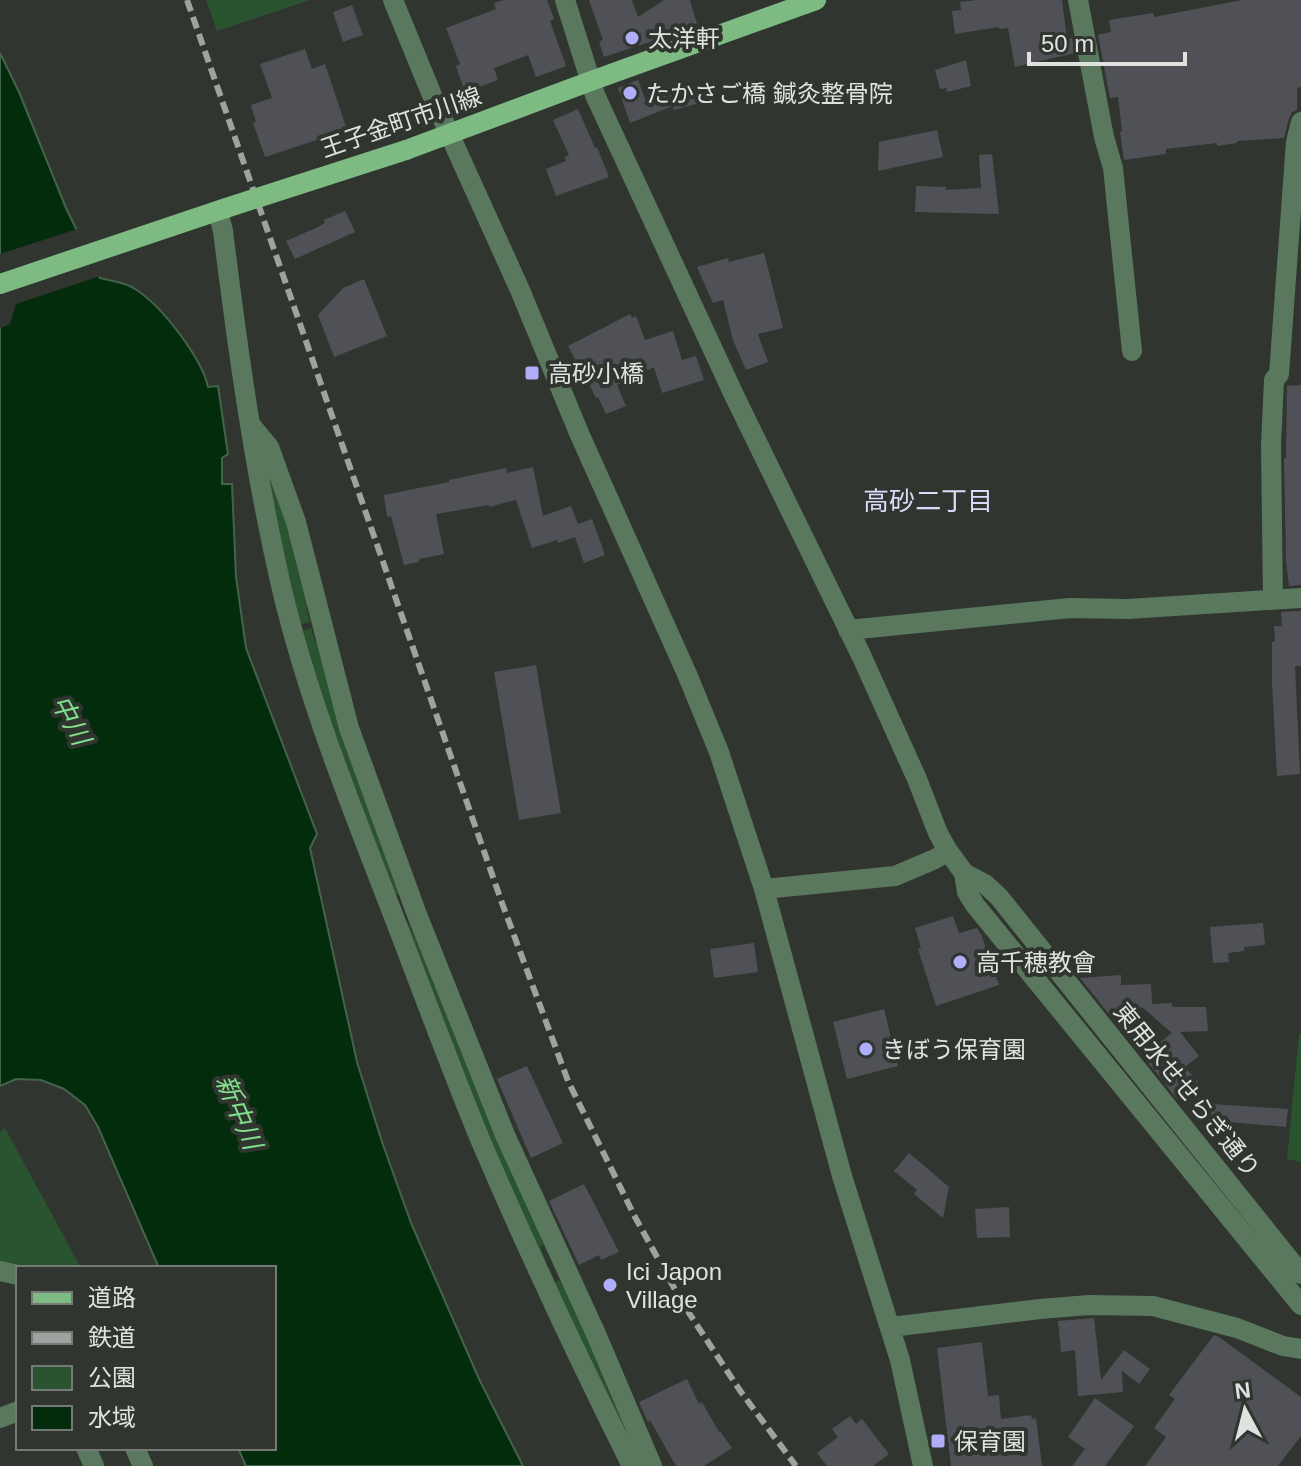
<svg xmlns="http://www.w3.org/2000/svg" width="1301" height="1466" viewBox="0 0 1301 1466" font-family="Helvetica,'Noto Sans JP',sans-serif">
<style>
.green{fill:#2a5430}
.water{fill:#032c0c;stroke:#45634b;stroke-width:2}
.pier{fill:#303530}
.building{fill:#505157}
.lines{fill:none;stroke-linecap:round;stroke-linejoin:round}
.minor{stroke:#5a785d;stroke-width:20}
.major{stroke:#7dbb83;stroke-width:20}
.rail{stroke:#9fa39f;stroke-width:6;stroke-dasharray:12 6;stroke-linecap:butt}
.major-bridge{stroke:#7dbb83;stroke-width:20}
.poi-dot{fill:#aeaefa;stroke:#303530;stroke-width:3}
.labels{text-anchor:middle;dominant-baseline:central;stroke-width:8;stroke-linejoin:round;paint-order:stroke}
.poi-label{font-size:24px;fill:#dfe2df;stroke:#303530;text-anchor:start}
.street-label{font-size:24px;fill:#dfe2df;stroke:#303530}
.neighbourhood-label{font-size:26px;fill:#d9daf7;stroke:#303530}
.water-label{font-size:26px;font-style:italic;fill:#80e18c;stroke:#303530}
</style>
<rect width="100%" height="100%" fill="#303530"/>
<path class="green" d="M206 0H310L217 31Z
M263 449 283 503 311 606 306 607 310 622 301 624C285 566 274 508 263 449Z
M311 628 315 642H319L401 893 395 895C361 808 328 721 303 631Z
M405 921H407L416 938 544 1245 540 1247 546 1261 543 1263 475 1103Z
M1299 1034H1301V1162L1287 1159Z
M5 1128 81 1268H29L0 1261V1132Z
M549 1267 555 1282 560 1280 602 1368 640 1463 545 1269Z"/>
<path class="water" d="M0 53 19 92 66 208 100 278C111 281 126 282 135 289 161 305 202 358 208 387L218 386 228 454 222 458V484H232L236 577 246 648 317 834 310 848 357 1062 382 1142 411 1223 479 1379 523 1466H246L238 1448H274V1268H159L98 1127 85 1105 64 1089 41 1080 16 1079 0 1086Z"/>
<path class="pier" d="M80 228 104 275 16 304 10 324 0 328V254Z"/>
<path class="building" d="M504 0H547L554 19 550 21 566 66 536 77 528 55 494 68 498 80 465 92 456 66 460 64 446 28 496 9 494 3Z
M589 0H632L638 17 664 0H690L697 24 679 29 680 32 604 57 599 42 603 40Z
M977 0H1062L1067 39 1072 38 1075 53 1015 67 1008 28 999 29V27L955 34 952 11 961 10 960 2Z
M1242 0H1301V87L1297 88V110L1292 112 1289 118 1284 138 1237 141V143L1217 146V143L1166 149V154L1124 160 1120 132 1122 131 1118 97 1110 98 1098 35 1111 32 1109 20 1153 13 1154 17Z
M352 5 363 35 343 42 333 12Z
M305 49 312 69 325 64 347 130 265 157 253 123 256 122 251 105 272 98 260 64Z
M966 60 971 86 947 92 946 88 940 89 935 70Z
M638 80 645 99 702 84 707 101 674 110 673 106 630 123 618 88Z
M578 109 595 148 597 147 609 177 556 196 546 169 566 161 565 157 569 155 553 120Z
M937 130 943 157 878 171 879 142Z
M992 154 999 214 915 212 916 186 946 187V190L981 188 979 155Z
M345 211 355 232 295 259 286 241 318 227 325 223 324 220Z
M764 253 783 328 758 334 768 362 746 370 733 340 723 300 713 303 697 267 728 258 729 262Z
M364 279 387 336 334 357 318 315 343 288Z
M630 314 632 318 636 316 645 340 673 331 682 360 696 356 704 380 662 393 654 367 617 385 626 406 606 414 598 397 596 398 577 360 576 361 568 346Z
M1301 385V585L1289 586 1286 561 1284 458H1286L1287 386Z
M533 467 543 516 571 506 578 524 592 519 605 555 584 563 575 537 558 543 557 540 532 548 516 500 489 507V505L436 514 444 554 419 559V562L404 565 391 516 387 517 384 495 449 482V480L506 468 507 473Z
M1301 611V666H1295L1300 774 1277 776 1272 682V642H1275L1274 626H1282L1281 612Z
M536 665 561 813 519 820 494 672Z
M953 916 959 933 977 928 981 934 999 985 936 1006 918 949 921 948 915 928Z
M1263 923 1265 945 1244 947V951L1228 953 1229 962 1213 963 1210 927Z
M754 943 758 972 714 978 710 949Z
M1121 975V985L1151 984 1152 1004 1172 1003V1007H1206L1208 1031 1180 1032 1199 1056 1185 1067 1198 1082 1177 1099 1143 1056 1172 1033 1142 1007 1125 1020 1122 1016 1119 1018 1117 1016 1113 1019 1080 978Z
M884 1009 898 1066 847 1079 833 1022Z
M527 1066 563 1143 531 1158 497 1079Z
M1196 1103 1288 1109 1286 1127 1195 1119Z
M909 1153 949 1187 943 1218 914 1194 917 1190 894 1171Z
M584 1184 619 1252 601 1260 599 1255 579 1265 549 1201Z
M1009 1207 1010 1237 977 1238 975 1209Z
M1094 1318 1101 1380 1124 1350 1150 1369 1139 1384 1122 1371 1123 1392 1078 1396 1075 1350 1061 1352 1058 1321Z
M1214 1335 1219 1337 1301 1397V1436L1278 1466H1145L1166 1437 1154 1428 1175 1399 1169 1395Z
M982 1342 988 1396 999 1395 1001 1419 1031 1415 1032 1419 1036 1418 1042 1466H951L937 1348Z
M687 1379 699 1404 702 1402 719 1432 720 1431 732 1448 704 1466H676L650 1420 648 1422 639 1402Z
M1095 1398 1134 1426 1105 1466H1072L1085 1449 1068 1437Z
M850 1416 856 1424 862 1419 889 1454 873 1466H827L817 1453 838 1437 832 1429Z"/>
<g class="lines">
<path class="minor" d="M393 0 434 100 520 290 579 433 687 674 719 752 764 889 842 1176 900 1360 923 1466
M565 0 595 95 734 395 861 655 917 779 938 833 948 851 964 873 967 892 975 905 1301 1305
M1078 0 1104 137 1113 168 1132 351
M218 211 223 231C238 352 255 474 283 594 310 705 353 811 394 917 423 993 451 1069 482 1144 529 1253 579 1360 632 1466
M250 424 269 447 296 522 349 728 416 912 505 1135 596 1334 652 1466
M1273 600 1271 445 1274 380 1279 374 1296 142 1301 122
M848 630 1070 608 1128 609 1301 598
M964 873 985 884 999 897 1301 1274
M764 889 895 876 935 859 948 851
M0 1271 18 1275
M891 1327 1040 1309 1089 1305 1153 1306 1237 1328 1283 1346 1301 1349
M0 1418 18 1411
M86 1448 94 1466
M135 1448 143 1466"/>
<path class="major" d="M406 150 591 81 816 0
M0 284 226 208"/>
<path class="rail" d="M187 0 502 903 568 1081 635 1217 683 1304 741 1392 796 1466"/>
<path class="major-bridge" d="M226 208 406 150"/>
</g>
<g class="poi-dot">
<circle cx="632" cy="38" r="8"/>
<circle cx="630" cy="93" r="8"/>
<rect x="524" y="365" width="16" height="16" rx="4"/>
<circle cx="960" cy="962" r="8"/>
<circle cx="866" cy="1049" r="8"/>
<circle cx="610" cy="1285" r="8"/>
<rect x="930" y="1433" width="16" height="16" rx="4"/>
</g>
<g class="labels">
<g class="poi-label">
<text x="648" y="38">太洋軒</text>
<text x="646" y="93">たかさご橋 鍼灸整骨院</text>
<text x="548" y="373">高砂小橋</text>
<text x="976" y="962">高千穂教會</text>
<text x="882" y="1049">きぼう保育園</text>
<text x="626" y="1271">Ici Japon<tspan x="626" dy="28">Village</tspan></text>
<text x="954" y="1441">保育園</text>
</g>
<g class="street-label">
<text transform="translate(401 122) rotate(-19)">王子金町市川線</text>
<text transform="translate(1187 1090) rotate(51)">東用水せせらぎ通り</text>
</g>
<g class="neighbourhood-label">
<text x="928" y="501">高砂二丁目</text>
</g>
<g class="water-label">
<text transform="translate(71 720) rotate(62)">中川</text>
<text transform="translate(239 1112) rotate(67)">新中川</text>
</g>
</g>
<rect x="16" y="1266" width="260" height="184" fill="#303530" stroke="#767a76" stroke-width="2"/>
<rect x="32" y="1292" width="40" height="12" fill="#7dbb83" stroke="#767a76" stroke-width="2"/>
<text x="88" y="1306" font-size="24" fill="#dfe2df">道路</text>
<rect x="32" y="1332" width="40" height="12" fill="#9fa39f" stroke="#767a76" stroke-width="2"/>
<text x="88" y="1346" font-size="24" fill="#dfe2df">鉄道</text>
<rect x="32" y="1366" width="40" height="24" fill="#2a5430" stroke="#767a76" stroke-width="2"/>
<text x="88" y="1386" font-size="24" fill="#dfe2df">公園</text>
<rect x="32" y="1406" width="40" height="24" fill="#032c0c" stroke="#767a76" stroke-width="2"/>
<text x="88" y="1426" font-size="24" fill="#dfe2df">水域</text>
<g transform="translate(1245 1410) rotate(353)" stroke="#303530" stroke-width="6" paint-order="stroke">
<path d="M0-6L14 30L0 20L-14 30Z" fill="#dfe2df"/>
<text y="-12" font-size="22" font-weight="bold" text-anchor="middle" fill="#dfe2df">N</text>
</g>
<path d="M1029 52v12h156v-12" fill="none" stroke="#dfe2df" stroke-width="4"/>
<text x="1041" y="52" font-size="24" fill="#dfe2df" stroke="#303530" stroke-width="6" paint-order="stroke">50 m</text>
</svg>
